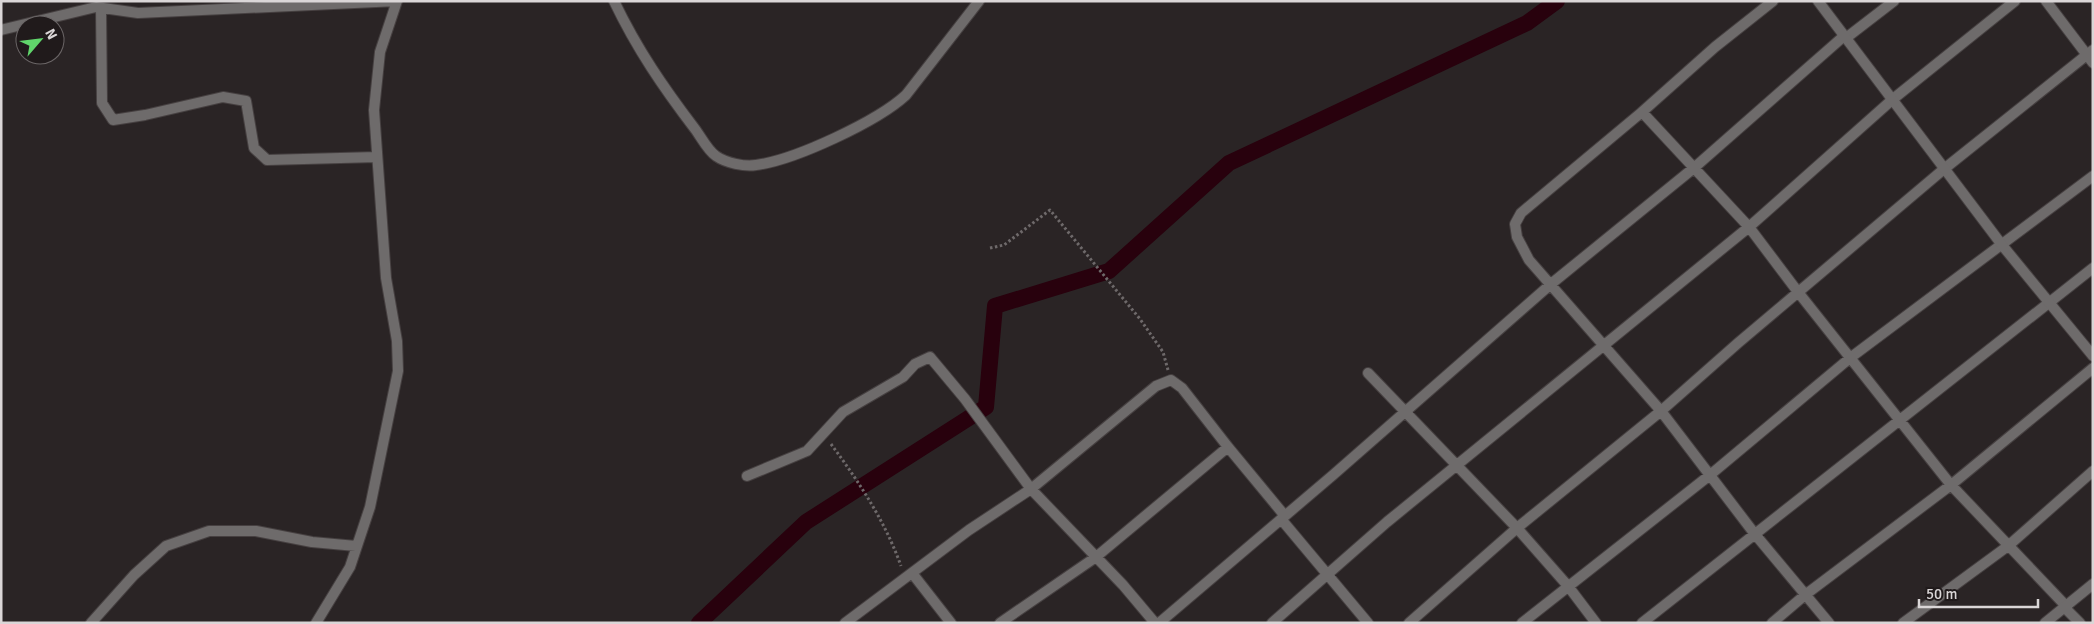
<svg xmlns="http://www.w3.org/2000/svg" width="2094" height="624" viewBox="0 0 2094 624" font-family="Signika,sans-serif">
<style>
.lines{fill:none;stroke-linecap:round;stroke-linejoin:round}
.canal{stroke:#28010d;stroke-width:16}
.minor-casing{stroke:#464041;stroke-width:12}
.tertiary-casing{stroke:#464041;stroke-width:12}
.path{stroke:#6e696a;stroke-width:3;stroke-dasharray:2.5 2.5;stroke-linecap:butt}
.minor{stroke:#6e6b6b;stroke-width:10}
.tertiary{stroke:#6e6b6b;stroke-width:10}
</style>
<rect width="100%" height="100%" fill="#2a2425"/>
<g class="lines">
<path class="canal" d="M699 623 806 522 986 407 995 306 1109 271 1229 163 1527 23 1557 1"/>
<g class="minor-casing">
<path id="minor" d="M614 1C637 49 663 87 695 129 701 137 708 151 716 156 726 163 745 167 756 165 795 160 878 121 906 95L979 1
M1773 1 1715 47 1642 112 1521 213 1515 224 1517 237 1529 260 1661 411 1754 533 1829 623
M2046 1 2093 63
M101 8 102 103 113 120 145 115 223 97 246 101 254 148 267 160 377 157
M1 30 96 7 138 13 397 1
M1846 38 1894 1
M1642 112 1749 227 1798 292 1951 485 2066 606
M1368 373 1517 528 1661 411 1738 343 1944 169 2093 50
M747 476 807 451 843 412 903 377 915 364 930 357 965 399 1031 489 1123 585 1155 623
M1281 519 1368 623
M912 573 951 623
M91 623 134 575 166 546 209 531H256L312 542 356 546
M316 623 350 567 370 507 398 371 397 341 386 278 374 110 380 52 397 1
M845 623 969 530 1031 489 1156 386 1171 380 1182 388 1228 447 1285 516
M1000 623 1096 557 1228 447
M1159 623 1333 475 1551 284 1695 167 1844 36
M1272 623 1387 522 1749 227 1893 99 2015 1
M1409 623 1517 528 1568 586 1596 623
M1522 623 1710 475 1850 358 2093 176
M1642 623 2093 268
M1772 623 1805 595 1951 485 2093 368
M1903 623 2008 546 2093 471"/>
</g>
<g class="tertiary-casing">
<path id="tertiary" d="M1818 1 2002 245 2093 356
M2064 607 2080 623
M2045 623 2093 584"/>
</g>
<path class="path" d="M990 248 1004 245 1050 210 1140 319 1163 352 1168 370
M831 444C859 482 885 521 901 566"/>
<use href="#minor" class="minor"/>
<use href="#tertiary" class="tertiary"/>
</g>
<rect width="2094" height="624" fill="none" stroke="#dad6d7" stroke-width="5"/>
<g transform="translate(40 40) rotate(62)"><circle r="24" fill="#201a1b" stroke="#6a6566"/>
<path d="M0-4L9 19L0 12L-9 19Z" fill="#60d56b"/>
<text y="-8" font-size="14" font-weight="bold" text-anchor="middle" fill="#dad6d7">N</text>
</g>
<path d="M1919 599v8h119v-8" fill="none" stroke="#dad6d7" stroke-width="2.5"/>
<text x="1926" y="599" font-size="15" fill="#dad6d7" stroke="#201a1b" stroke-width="4" paint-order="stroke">50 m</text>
</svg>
